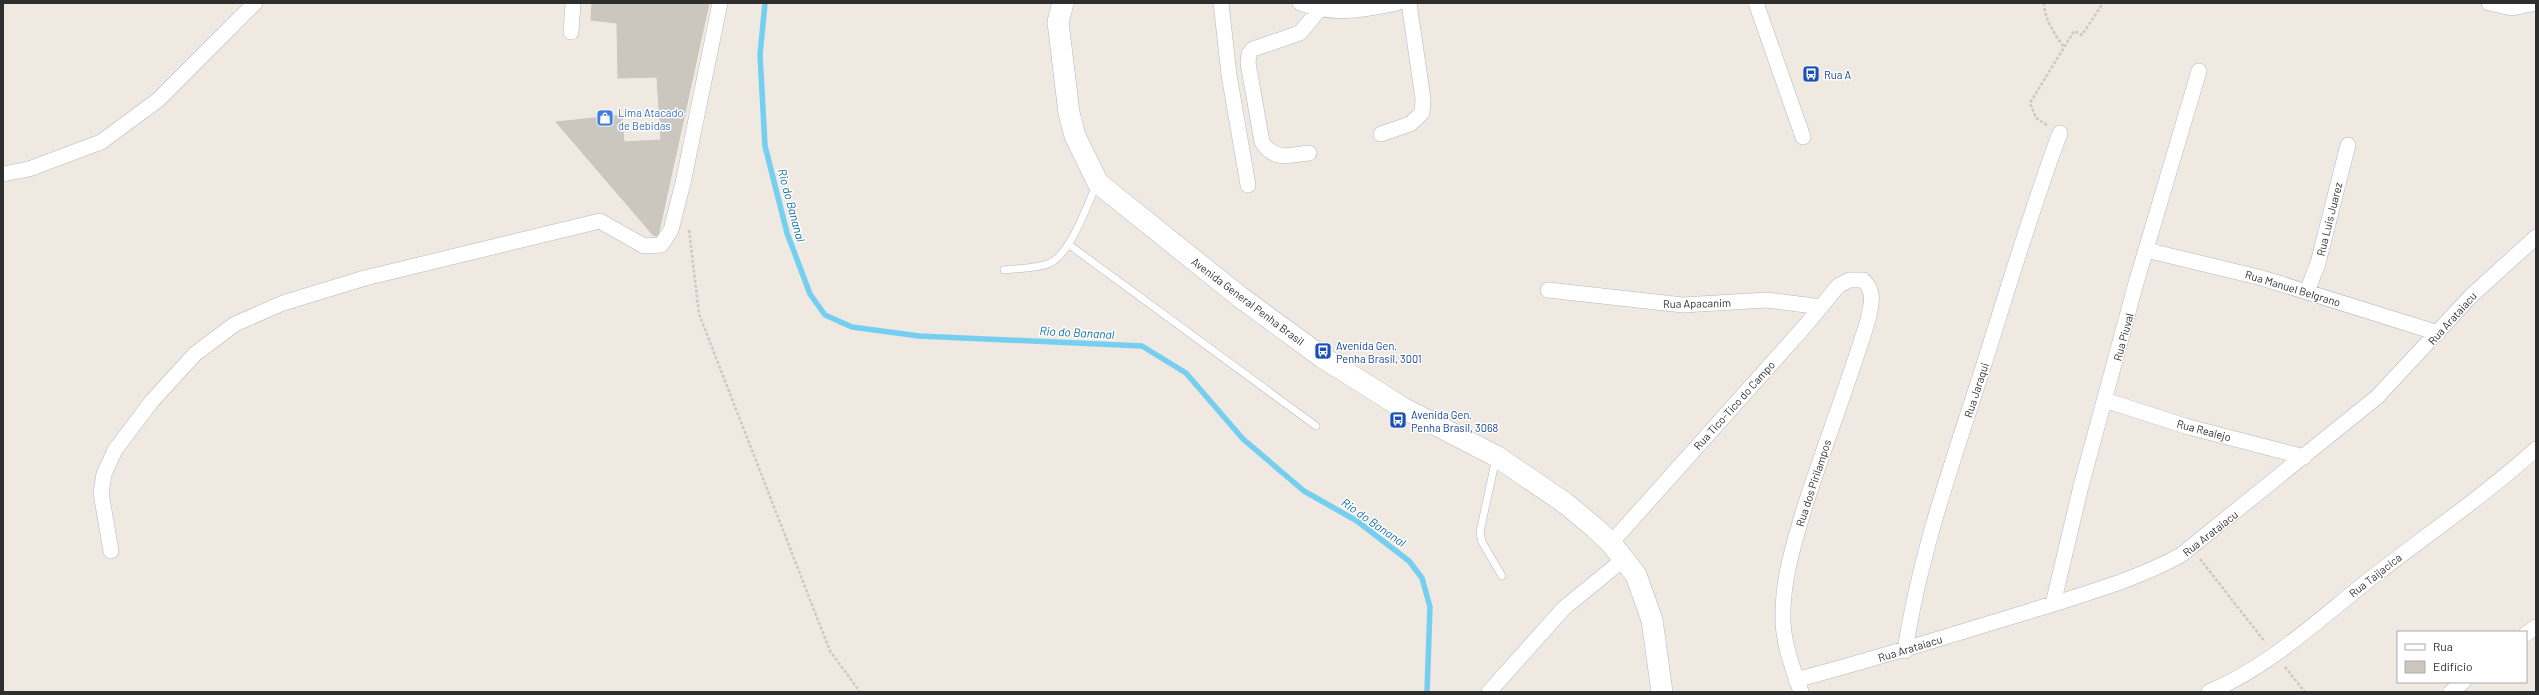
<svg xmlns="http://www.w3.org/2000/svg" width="2539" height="695" viewBox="0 0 2539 695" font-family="Barlow,sans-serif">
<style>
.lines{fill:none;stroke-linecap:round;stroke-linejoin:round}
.stream{stroke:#75cff0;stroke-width:5.5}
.building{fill:#cbc7bf;stroke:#cbc5ba}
.service-casing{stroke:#b4b7c1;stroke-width:8}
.minor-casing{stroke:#b4b7c1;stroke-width:16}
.secondary-casing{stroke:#b4b7c1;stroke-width:22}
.path{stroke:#c9c9c9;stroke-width:2.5;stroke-dasharray:3 2;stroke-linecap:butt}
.service{stroke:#fff;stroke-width:7}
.minor{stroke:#fff;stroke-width:15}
.secondary{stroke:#fff;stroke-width:21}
.labels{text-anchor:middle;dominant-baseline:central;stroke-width:3;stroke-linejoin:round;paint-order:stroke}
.transit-label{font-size:11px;fill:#164399;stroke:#fff;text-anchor:start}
.shop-label{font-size:11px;fill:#366cbe;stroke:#fff;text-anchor:start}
.street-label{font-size:11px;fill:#2e2e2e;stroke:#fff}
.water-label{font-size:12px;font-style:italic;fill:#0d6fa3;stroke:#fff}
</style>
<rect width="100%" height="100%" fill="#efe9e1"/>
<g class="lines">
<path class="stream" d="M765 3 760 55 765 146 787 233 810 294 825 315 852 327 919 336 1142 346 1186 373 1243 439 1304 491 1357 521 1409 561 1422 578 1430 607 1427 692"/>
</g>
<path class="building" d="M592 3H709L658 236 653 235 556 122 622 115 624 142 661 140 657 77 618 78 617 23 591 20Z"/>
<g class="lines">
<g class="service-casing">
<path id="service" d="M1068 244 1316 426
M1004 270C1017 268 1037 269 1050 263 1072 252 1086 206 1097 184
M1496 458 1480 532 1482 542 1502 576"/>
</g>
<g class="minor-casing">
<path id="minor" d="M1221 3 1229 75 1248 185
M1300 3C1335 16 1362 10 1397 3
M1756 3 1803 137
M2489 3 2512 8 2536 3
M571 32 573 3
M1381 134 1410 124 1422 113 1423 99 1409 3
M1309 153C1289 155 1275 162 1262 142L1248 63 1249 54 1253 49 1300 33 1319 10
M3 174 29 169 101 142 158 100 255 3
M2146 250 2262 278 2438 333
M1548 290 1683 305 1767 300 1821 307
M2307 292 2318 263 2348 145
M2105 400 2185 426 2304 457
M1611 543 1805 326 1838 286 1849 280H1863C1876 293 1871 304 1868 320 1849 382 1825 444 1805 506 1794 543 1782 580 1783 619 1783 643 1793 669 1801 692
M111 551 101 493 104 474 115 450 152 401 195 354 235 324 283 303 365 278 600 221 644 246 661 245 671 230 683 183 720 3
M2053 604 2081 486 2136 283 2199 71
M2526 634 2536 627
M1905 651C1919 558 1951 466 1980 377 2006 295 2030 213 2060 133
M1796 680C1883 657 1968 630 2053 604 2097 590 2141 577 2181 555L2377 397 2471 296 2536 237
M1489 692 1564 608 1624 559
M2209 692C2271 666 2321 617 2374 576 2428 534 2485 495 2536 449
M2451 692 2463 682"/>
</g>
<g class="secondary-casing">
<path id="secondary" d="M1063 3 1058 22 1069 113 1075 136 1098 183 1240 297 1322 357 1403 408 1496 456 1565 503 1595 528 1611 543 1636 575 1652 620 1662 692"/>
</g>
<path class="path" d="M2044 3C2044 18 2055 35 2064 47
M2047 125 2036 118 2030 103 2074 31 2082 35 2103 3
M689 230 699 314 830 651 860 692
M2200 559 2265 642
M2285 667 2305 692"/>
<use href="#service" class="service"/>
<use href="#minor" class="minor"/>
<use href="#secondary" class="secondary"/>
</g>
<defs>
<g id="bus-square" transform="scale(0.9)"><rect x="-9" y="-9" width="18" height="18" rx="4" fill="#1a4fb4" stroke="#fff"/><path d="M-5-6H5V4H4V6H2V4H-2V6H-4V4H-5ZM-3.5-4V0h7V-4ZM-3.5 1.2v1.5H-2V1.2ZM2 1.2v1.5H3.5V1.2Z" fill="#fff"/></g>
<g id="shop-square" transform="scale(0.9)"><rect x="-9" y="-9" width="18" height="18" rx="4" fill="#3f7fe0" stroke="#fff"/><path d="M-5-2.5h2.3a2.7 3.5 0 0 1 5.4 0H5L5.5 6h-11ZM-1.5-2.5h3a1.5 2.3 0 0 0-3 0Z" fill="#fff"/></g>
</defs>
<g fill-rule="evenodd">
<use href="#bus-square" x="1811" y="74"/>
<use href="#shop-square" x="605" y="118"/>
<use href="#bus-square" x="1323" y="351"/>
<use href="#bus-square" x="1398" y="420"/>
</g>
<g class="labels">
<g class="transit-label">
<text x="1824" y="74">Rua A</text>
<text x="1336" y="345">Avenida Gen.<tspan x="1336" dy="13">Penha Brasil, 3001</tspan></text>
<text x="1411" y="414">Avenida Gen.<tspan x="1411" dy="13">Penha Brasil, 3068</tspan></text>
</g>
<g class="shop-label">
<text x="618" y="112">Lima Atacado<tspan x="618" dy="13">de Bebidas</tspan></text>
</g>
<g class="street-label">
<text transform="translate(2329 219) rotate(-76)">Rua Luis Juarez</text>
<text transform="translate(2293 288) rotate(17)">Rua Manuel Belgrano</text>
<text transform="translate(1248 301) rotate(37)">Avenida General Penha Brasil</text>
<text transform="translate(1697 303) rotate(-1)">Rua Apacanim</text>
<text transform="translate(2452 318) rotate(-48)">Rua Arataiacu</text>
<text transform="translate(2123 337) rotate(-75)">Rua Piuval</text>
<text transform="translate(1976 390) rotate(-72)">Rua Jaraqui</text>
<text transform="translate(1734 405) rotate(-48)">Rua Tico-Tico do Campo</text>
<text transform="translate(2204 430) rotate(15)">Rua Realejo</text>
<text transform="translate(1813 483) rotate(-72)">Rua dos Pirilampos</text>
<text transform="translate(2210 533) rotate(-38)">Rua Arataiacu</text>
<text transform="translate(2375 575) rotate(-38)">Rua Taijacica</text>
<text transform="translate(1910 648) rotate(-17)">Rua Arataiacu</text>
</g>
<g class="water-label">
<text transform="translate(792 205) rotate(75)">Rio do Bananal</text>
<text transform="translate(1077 332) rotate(3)">Rio do Bananal</text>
<text transform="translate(1374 522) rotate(35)">Rio do Bananal</text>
</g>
</g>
<rect width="2539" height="695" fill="none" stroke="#2e2e2e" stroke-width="8"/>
<rect x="2397" y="631" width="130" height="52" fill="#ffffff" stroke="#ababab"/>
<rect x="2405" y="644" width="20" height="6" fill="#ffffff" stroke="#ababab"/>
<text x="2433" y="651" font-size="12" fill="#2e2e2e">Rua</text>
<rect x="2405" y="661" width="20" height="12" fill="#cbc7bf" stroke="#ababab"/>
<text x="2433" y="671" font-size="12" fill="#2e2e2e">Edifício</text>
</svg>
